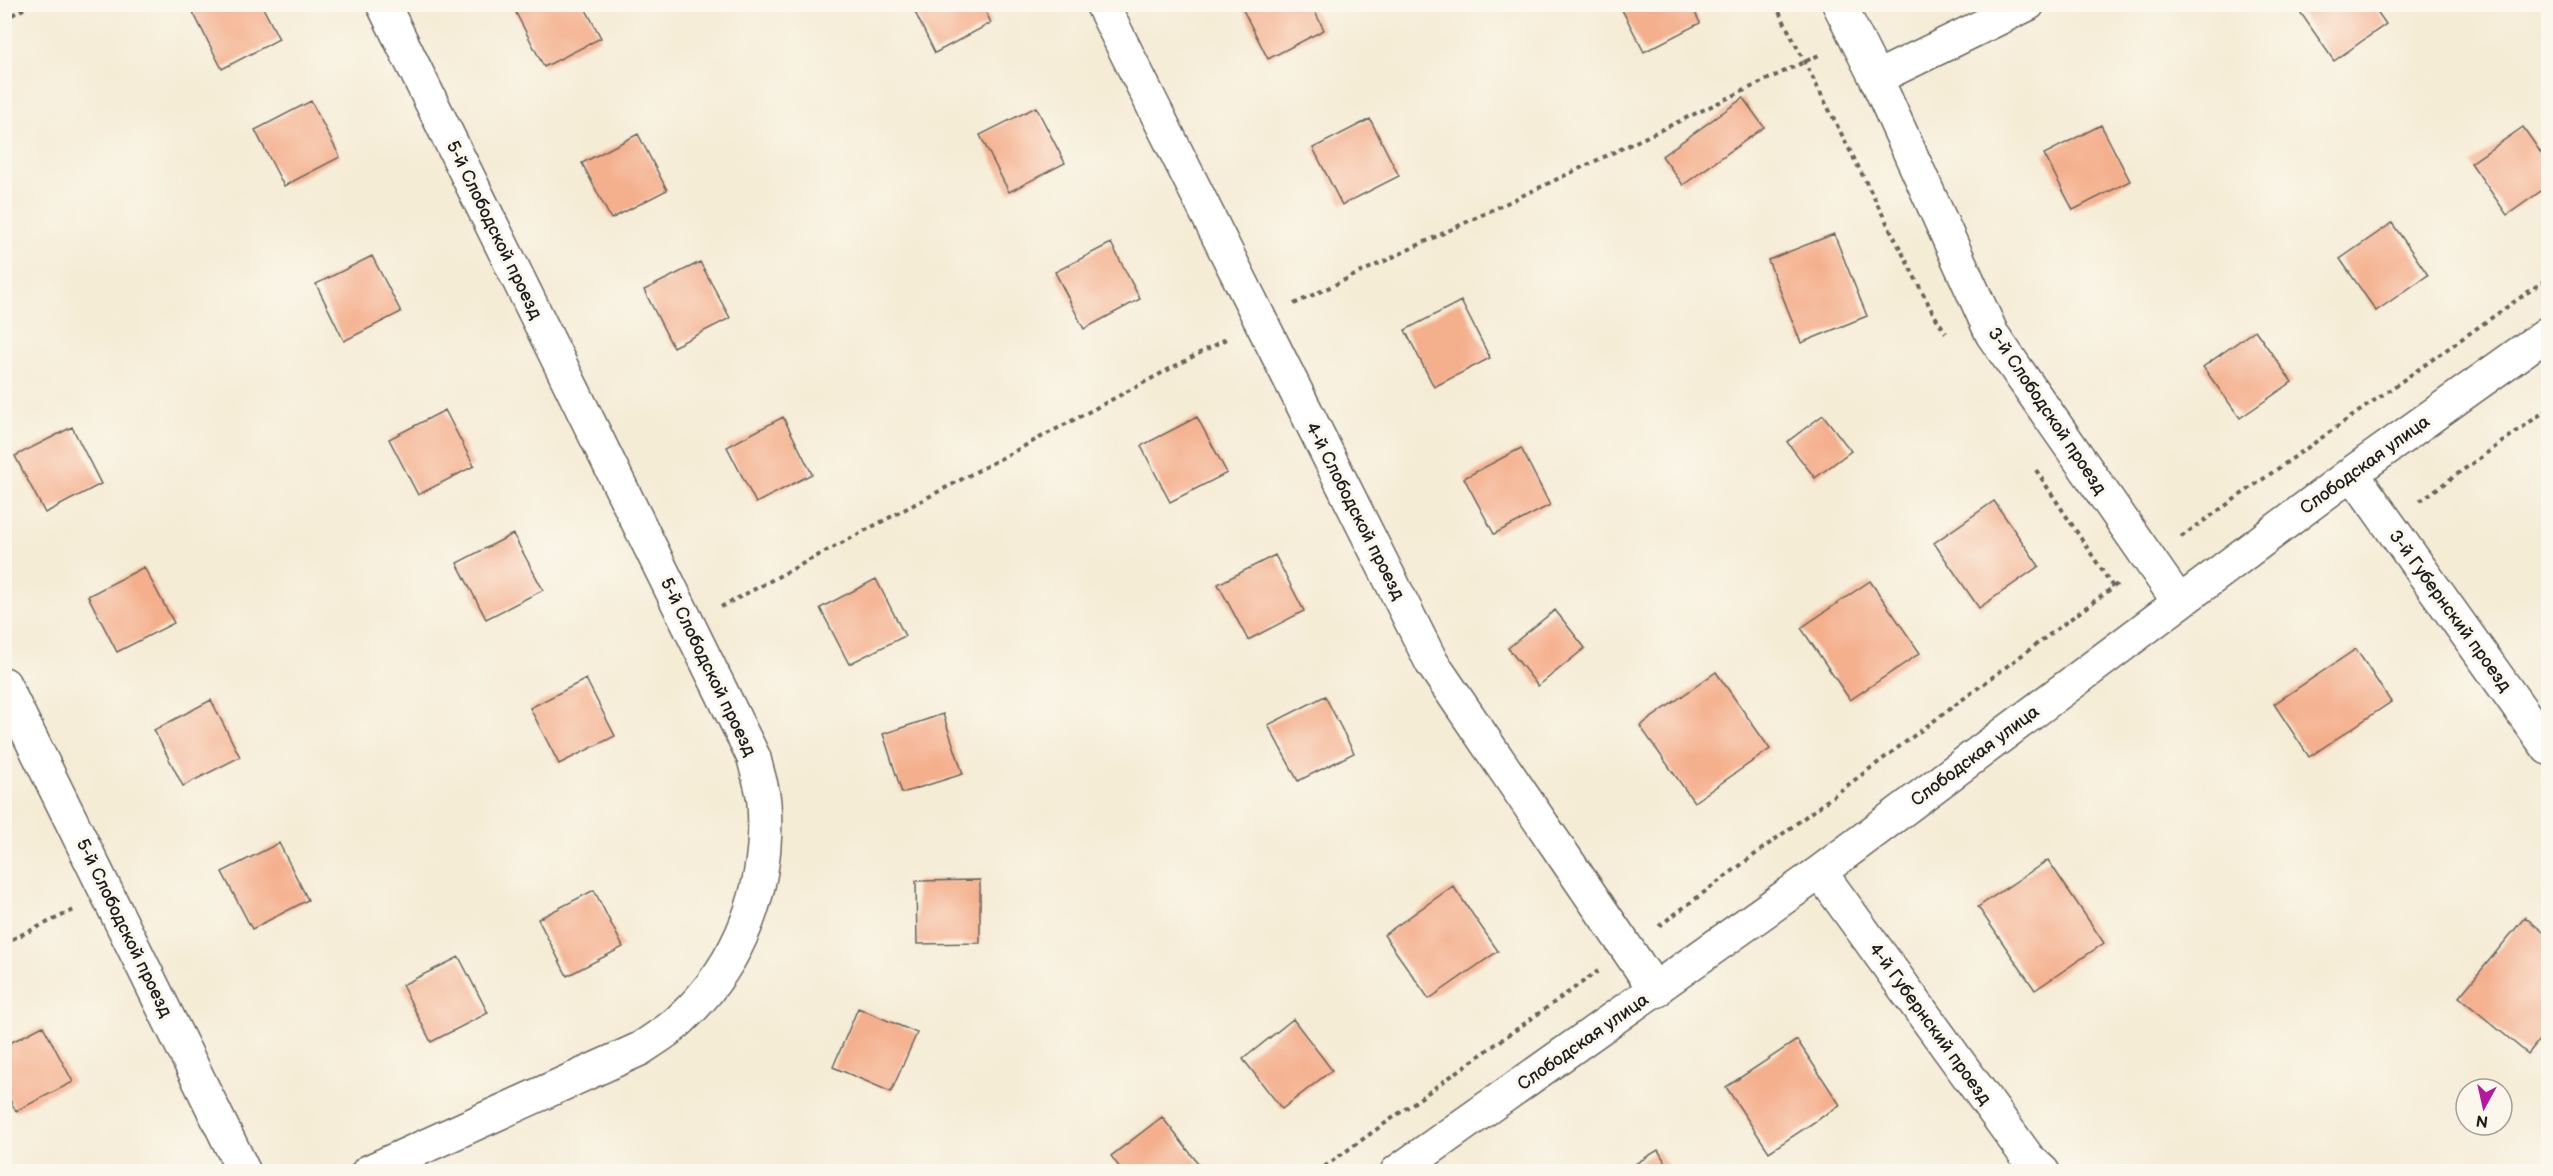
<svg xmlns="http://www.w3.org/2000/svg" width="2553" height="1176" viewBox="0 0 2553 1176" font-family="'Balsamiq Sans',sans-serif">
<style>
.building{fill:#f4af8c}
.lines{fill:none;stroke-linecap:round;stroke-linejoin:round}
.minor-casing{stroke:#68655d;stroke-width:36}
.path{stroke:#68655d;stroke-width:4;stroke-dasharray:4.5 4.5;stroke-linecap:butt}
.minor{stroke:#fff;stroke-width:33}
.labels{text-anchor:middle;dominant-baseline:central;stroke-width:6;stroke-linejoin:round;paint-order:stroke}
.street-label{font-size:18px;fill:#1c1c1c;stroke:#fbf7ec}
</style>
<rect width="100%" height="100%" fill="#fbf7ec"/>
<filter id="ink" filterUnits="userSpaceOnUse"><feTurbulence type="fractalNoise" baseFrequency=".0167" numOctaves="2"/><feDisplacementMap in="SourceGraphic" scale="12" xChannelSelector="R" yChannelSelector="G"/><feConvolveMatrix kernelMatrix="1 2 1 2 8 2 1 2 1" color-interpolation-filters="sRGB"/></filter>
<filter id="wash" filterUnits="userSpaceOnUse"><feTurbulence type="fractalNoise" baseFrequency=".008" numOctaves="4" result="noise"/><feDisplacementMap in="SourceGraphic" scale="24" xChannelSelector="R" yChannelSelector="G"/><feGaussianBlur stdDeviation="1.35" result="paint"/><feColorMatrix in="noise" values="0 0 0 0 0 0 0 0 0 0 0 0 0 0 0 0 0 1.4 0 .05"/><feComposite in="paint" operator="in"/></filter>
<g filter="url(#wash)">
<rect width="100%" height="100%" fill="#f5ecd6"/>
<g id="blocks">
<path class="building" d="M207 4H261L279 39 222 69 193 12Z
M527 4H583L601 38 544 67 515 11Z
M911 4H982L991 23 935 53Z
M1240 4H1311L1324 30 1268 59Z
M1619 4H1691L1700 23 1644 52Z
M2304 4H2372L2386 24 2334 61 2298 9Z
M1743 98 1764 127 1683 185 1662 156Z
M311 101 340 157 284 186 255 130Z
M1036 107 1065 163 1009 192 980 135Z
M1370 119 1399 176 1342 205 1313 148Z
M2101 125 2130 181 2073 210 2044 154Z
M2523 127 2548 163V186L2507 215 2471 163Z
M638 134 667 190 611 219 582 163Z
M2392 223 2428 275 2376 311 2340 259Z
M1834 234 1867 316 1801 343 1768 260Z
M1111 243 1140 299 1084 329 1055 272Z
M372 256 401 312 344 341 316 284Z
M700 262 730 318 673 347 644 290Z
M1461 301 1490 358 1434 387 1405 330Z
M2255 330 2292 382 2240 418 2203 367Z
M445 410 474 466 418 495 389 439Z
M1823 415 1851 451 1815 478 1787 442Z
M783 417 812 474 756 503 727 447Z
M1197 417 1227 473 1170 502 1141 446Z
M72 427 101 484 45 513 15 456Z
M1521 448 1550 505 1494 534 1464 478Z
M1994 501 2039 566 1979 608 1934 543Z
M513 534 543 590 486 619 457 563Z
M1275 555 1304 611 1248 640 1218 584Z
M144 567 174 623 117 652 88 596Z
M876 579 905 636 849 664 820 608Z
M1870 581 1920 653 1850 700 1801 628Z
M1555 610 1585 648 1538 686 1508 648Z
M2356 649 2391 702 2309 757 2274 704Z
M1716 672 1770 749 1694 802 1640 726Z
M586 679 615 736 559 764 530 708Z
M1325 696 1354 753 1298 781 1268 725Z
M211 700 240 757 183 786 154 730Z
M943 714 963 774 902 793 883 734Z
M279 843 308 900 252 929 222 872Z
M2048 860 2104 943 2035 990 1978 907Z
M980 880V943L917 944 916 881Z
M1453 886 1498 951 1429 999 1384 935Z
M594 890 623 947 567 976 538 919Z
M2525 917 2548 936V1029L2528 1054 2459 997Z
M459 957 488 1013 431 1042 402 985Z
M858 1008 917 1033 891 1092 833 1067Z
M1293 1019 1332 1070 1282 1109 1243 1059Z
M43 1026 73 1082 16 1111 4 1089V1046Z
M1797 1040 1840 1105 1769 1152 1726 1087Z
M1162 1117 1201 1167 1195 1172H1123L1111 1156Z
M1658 1150 1671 1172H1622Z"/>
</g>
</g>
<g filter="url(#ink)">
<use href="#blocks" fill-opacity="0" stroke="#68655d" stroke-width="1.5"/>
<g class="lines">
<g class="minor-casing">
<path id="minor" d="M1102 4 1432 663 1656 991
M1839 4 1876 78 1992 334 2179 602
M1876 78 2028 4
M2352 473 2548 748
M4 684 244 1172
M1820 872 2028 1158 2043 1172
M368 1172 640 1049C653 1040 669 1031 681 1019 741 963 770 886 764 803 763 788 757 773 754 758L383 4
M1397 1172 1820 872 2352 473 2548 333"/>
</g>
<path class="path" d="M1775 4 1933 313 1946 333
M4 19 33 4
M1294 304 1821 54
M2036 470 2113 587
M2420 501 2548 409
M2181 537 2548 278
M721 607 1226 339
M1659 926 2120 582
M4 943 74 910
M1317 1172 1598 971"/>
<use href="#minor" class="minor"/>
</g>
</g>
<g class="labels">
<g class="street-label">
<text transform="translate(494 230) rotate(64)">5-й Слободской проезд</text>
<text transform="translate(2047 411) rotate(56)">3-й Слободской проезд</text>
<text transform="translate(2365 465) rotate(-36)">Слободская улица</text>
<text transform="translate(1355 511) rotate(63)">4-й Слободской проезд</text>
<text transform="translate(2450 611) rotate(54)">3-й Губернский проезд</text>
<text transform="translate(708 667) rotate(64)">5-й Слободской проезд</text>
<text transform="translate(1975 756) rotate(-37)">Слободская улица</text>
<text transform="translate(124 928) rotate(64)">5-й Слободской проезд</text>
<text transform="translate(1930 1024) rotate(54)">4-й Губернский проезд</text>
<text transform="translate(1583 1042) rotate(-35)">Слободская улица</text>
</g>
</g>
<rect width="2553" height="1176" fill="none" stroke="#fbf7ec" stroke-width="24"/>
<g transform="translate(2484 1107) rotate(188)"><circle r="28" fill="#fbf7ec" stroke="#a29f99" stroke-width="1.5"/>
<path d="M0-4.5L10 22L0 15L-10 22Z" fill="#b5179e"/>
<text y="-9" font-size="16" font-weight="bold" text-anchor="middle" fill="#1c1c1c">N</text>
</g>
</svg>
